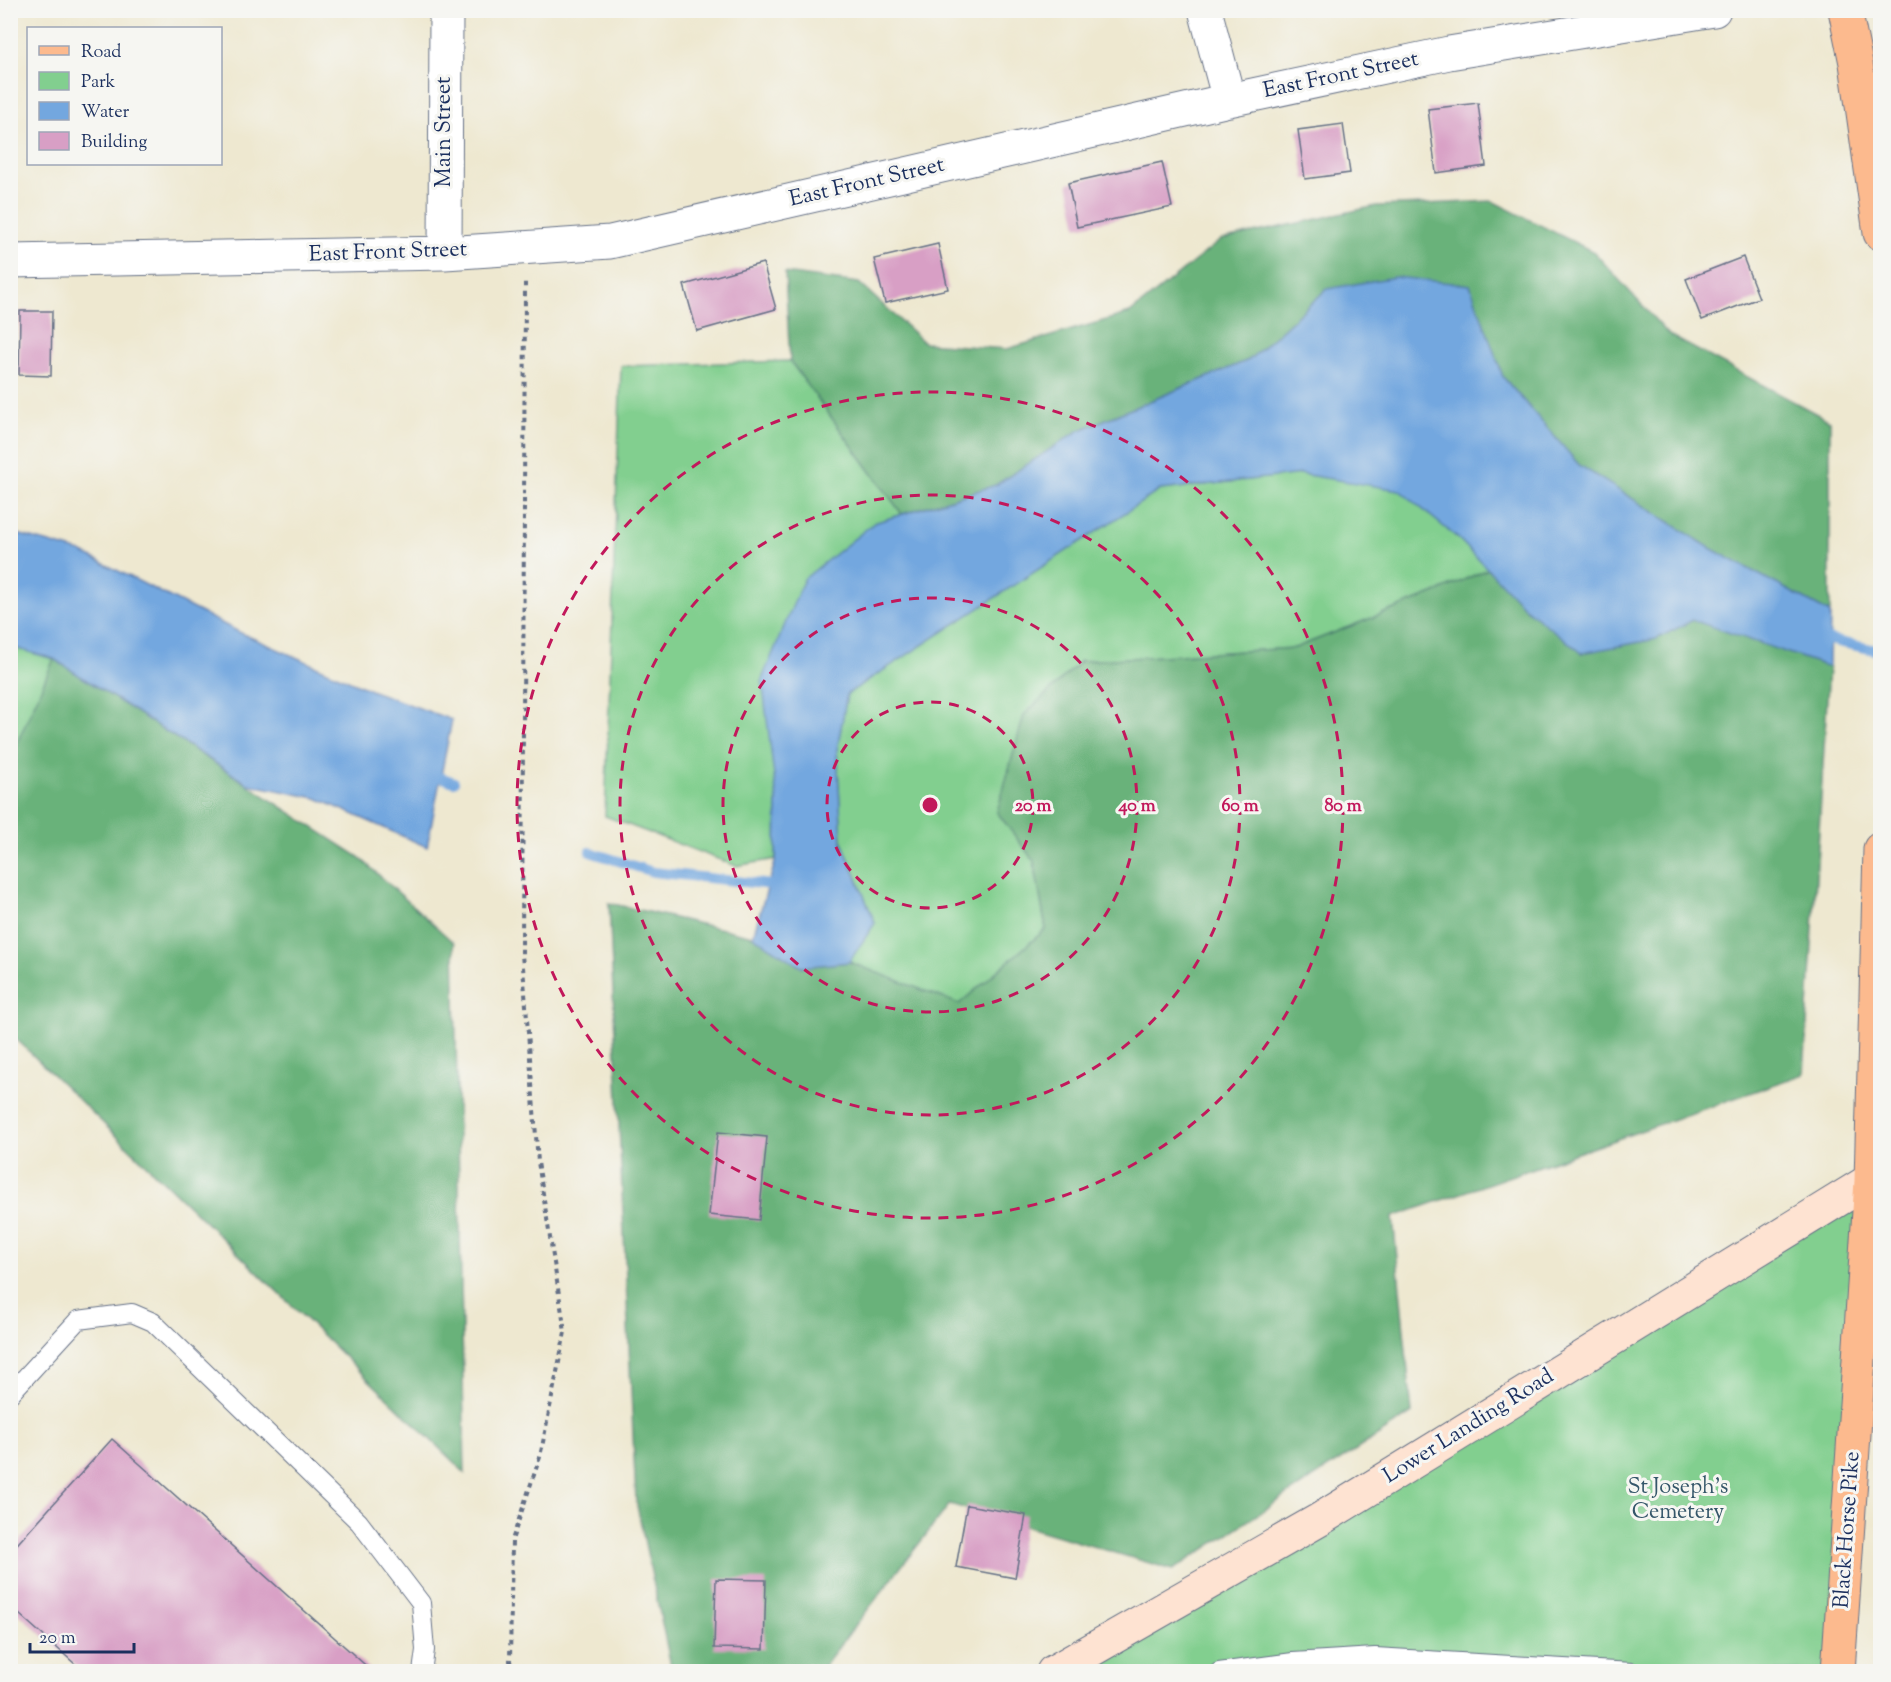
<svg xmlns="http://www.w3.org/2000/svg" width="1891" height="1682" viewBox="0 0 1891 1682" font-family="'Sorts Mill Goudy',serif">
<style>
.green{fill:#82cf8f;stroke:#4e7f76;stroke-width:1.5}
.forest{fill:#69b27a;stroke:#42706c;stroke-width:1.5}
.water{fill:#73a7df;stroke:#476b9e;stroke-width:1.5}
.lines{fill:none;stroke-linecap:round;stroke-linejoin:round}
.stream{stroke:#73a7df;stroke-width:10}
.building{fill:#d89fc5}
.service-casing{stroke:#657086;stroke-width:20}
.minor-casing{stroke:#657086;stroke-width:35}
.secondary-casing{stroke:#657086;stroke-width:35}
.primary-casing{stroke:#657086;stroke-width:35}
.path{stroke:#657086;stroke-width:4;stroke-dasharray:4.5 4.5;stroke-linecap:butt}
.service{stroke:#fff;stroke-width:18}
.minor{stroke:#fff;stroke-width:33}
.secondary{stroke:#fee3d2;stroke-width:33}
.primary{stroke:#fcba8e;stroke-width:33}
.ring{fill:none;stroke:#c2185b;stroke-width:3;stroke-dasharray:10 8}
.labels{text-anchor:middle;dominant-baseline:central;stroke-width:6;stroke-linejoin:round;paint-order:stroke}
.street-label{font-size:22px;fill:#1b2f5e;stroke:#f6f6f2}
.park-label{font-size:22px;fill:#35576a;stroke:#f6f6f2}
.centre{fill:#c2185b;stroke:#f6f6f2;stroke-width:3}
.ring-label{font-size:18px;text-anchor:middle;font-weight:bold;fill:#c2185b;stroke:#f6f6f2;stroke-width:6;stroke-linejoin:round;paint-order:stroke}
</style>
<rect width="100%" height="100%" fill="#f6f6f2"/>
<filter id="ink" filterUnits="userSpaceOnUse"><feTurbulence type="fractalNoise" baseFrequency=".0167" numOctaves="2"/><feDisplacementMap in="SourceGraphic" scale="12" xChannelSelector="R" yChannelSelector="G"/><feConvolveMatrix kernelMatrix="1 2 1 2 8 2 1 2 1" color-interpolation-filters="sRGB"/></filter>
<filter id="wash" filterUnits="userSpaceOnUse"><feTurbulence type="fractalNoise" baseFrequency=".008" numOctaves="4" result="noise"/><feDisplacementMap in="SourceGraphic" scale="24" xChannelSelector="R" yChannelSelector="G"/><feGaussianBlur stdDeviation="1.35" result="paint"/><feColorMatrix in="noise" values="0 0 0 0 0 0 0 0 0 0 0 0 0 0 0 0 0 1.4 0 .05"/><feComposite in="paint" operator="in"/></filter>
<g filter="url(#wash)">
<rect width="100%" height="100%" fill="#eee8d0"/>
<path class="green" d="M790 361 902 514 874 523 777 800 776 859 736 866 605 816 621 366Z
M1301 474 1399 489 1460 540 1488 569 1433 594 1295 648 1081 661 997 811 1034 861 1046 929 959 1004 849 962 875 923 842 842 837 750 847 694 1160 490Z
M11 647 54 659 11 757Z
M1871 1181 1838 1671 1053 1672Z"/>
<path class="forest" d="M1492 201 1594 252 1669 335 1830 421V613L1710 548 1579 465 1503 377 1469 285 1327 289 1249 360 1078 431 996 485 902 514 790 361 785 273 859 283 925 343 1007 349 1130 313 1221 240 1376 206Z
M1488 569 1525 608 1582 653 1656 639 1693 620 1829 667 1804 1074 1393 1217 1412 1413 1173 1570 950 1504 823 1667V1671H672L636 1501 609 903 753 936 801 967 849 962 959 1004 1046 929 1034 861 997 812 1024 715 1081 661 1295 648 1433 594Z
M54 659 359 857 454 943 465 1473 14 1037 11 1039V757Z"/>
<path class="water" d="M1395 277 1470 285 1503 377 1579 465 1710 548 1830 613 1829 667 1693 620 1656 639 1582 653 1525 608 1460 540 1399 490 1301 474 1160 490 847 694 837 750 842 842 875 923 849 962 801 967 753 936 776 859 777 800 762 679 804 579 874 523 996 485 1078 431 1249 360 1327 289Z
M11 532 81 552 241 633 373 691 452 720 427 847 316 798 248 784 54 659 11 647Z"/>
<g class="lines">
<path class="stream" d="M1816 637 1880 651
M429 773 454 782
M590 852 653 872 781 886"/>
</g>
<g id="blocks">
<path class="building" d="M1478 103 1486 166 1436 173 1428 109Z
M1343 124 1350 173 1305 179 1298 130Z
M1162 162 1172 207 1077 227 1068 183Z
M938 244 948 289 885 303 874 259Z
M1743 257 1759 298 1702 320 1686 279Z
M763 263 776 309 697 331 684 285Z
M20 311H52L51 376 19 375Z
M718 1132 767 1137 759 1220 709 1215Z
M112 1439 373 1672H84L10 1606V1552Z
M967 1505 1026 1515 1015 1578 956 1567Z
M716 1579 766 1580 764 1649 714 1648Z"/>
</g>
</g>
<g filter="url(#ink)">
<use href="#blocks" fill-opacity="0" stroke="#657086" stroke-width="1.5"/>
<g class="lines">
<g class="service-casing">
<path id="service" d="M10 1394 78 1320 132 1313 153 1322 359 1522 421 1603 425 1650 422 1672
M1219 1672 1293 1662 1375 1657 1632 1672"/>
</g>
<g class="minor-casing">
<path id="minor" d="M1205 10 1229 100
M445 253 446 10
M10 261 445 253 610 242 1229 100 1449 53 1714 10"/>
</g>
<g class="secondary-casing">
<path id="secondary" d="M1053 1672 1319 1520 1880 1174"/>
</g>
<g class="primary-casing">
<path id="primary" d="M1845 10 1856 63 1880 233
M1838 1672 1871 1181 1880 849"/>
</g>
<path class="path" d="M513 1672 510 1661 512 1540 540 1457 565 1332 538 1162 522 954 525 282"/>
<use href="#service" class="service"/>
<use href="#minor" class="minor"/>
<use href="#secondary" class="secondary"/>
<use href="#primary" class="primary"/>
</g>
</g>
<g class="ring">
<circle cx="930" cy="805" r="103"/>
<circle cx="930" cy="805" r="207"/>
<circle cx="930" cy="805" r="310"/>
<circle cx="930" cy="805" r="413"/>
</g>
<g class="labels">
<g class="street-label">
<text transform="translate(1341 76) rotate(-12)">East Front Street</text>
<text transform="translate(445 132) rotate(-90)">Main Street</text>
<text transform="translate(867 183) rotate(-13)">East Front Street</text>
<text transform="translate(388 253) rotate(-2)">East Front Street</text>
<text transform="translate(1469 1427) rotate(-32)">Lower Landing Road</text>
<text transform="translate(1848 1530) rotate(-86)">Black Horse Pike</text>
</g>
<g class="park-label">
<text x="1678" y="1488">St Joseph's<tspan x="1678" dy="25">Cemetery</tspan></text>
</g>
</g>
<circle cx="930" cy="805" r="9" class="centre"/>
<g class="ring-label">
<text x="1033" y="811">20 m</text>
<text x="1137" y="811">40 m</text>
<text x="1240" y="811">60 m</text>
<text x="1343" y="811">80 m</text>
</g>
<rect width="1891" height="1682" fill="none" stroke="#f6f6f2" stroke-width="36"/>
<rect x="27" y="27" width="195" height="138" fill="#f6f6f2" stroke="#9ea6b7" stroke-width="1.5"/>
<rect x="39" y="46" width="30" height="9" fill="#fcba8e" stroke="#9ea6b7" stroke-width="1.5"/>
<text x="81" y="57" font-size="18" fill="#1b2f5e">Road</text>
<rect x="39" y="72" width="30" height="18" fill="#82cf8f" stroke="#9ea6b7" stroke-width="1.5"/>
<text x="81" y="87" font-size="18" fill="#1b2f5e">Park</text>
<rect x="39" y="102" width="30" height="18" fill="#73a7df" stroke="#9ea6b7" stroke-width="1.5"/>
<text x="81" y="117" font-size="18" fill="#1b2f5e">Water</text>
<rect x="39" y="132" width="30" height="18" fill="#d89fc5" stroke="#9ea6b7" stroke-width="1.5"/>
<text x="81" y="147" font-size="18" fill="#1b2f5e">Building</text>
<path d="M30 1643v9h104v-9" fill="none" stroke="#1b2f5e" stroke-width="3"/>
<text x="39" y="1643" font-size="18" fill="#1b2f5e" stroke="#f6f6f2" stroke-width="4.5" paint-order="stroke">20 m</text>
</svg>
